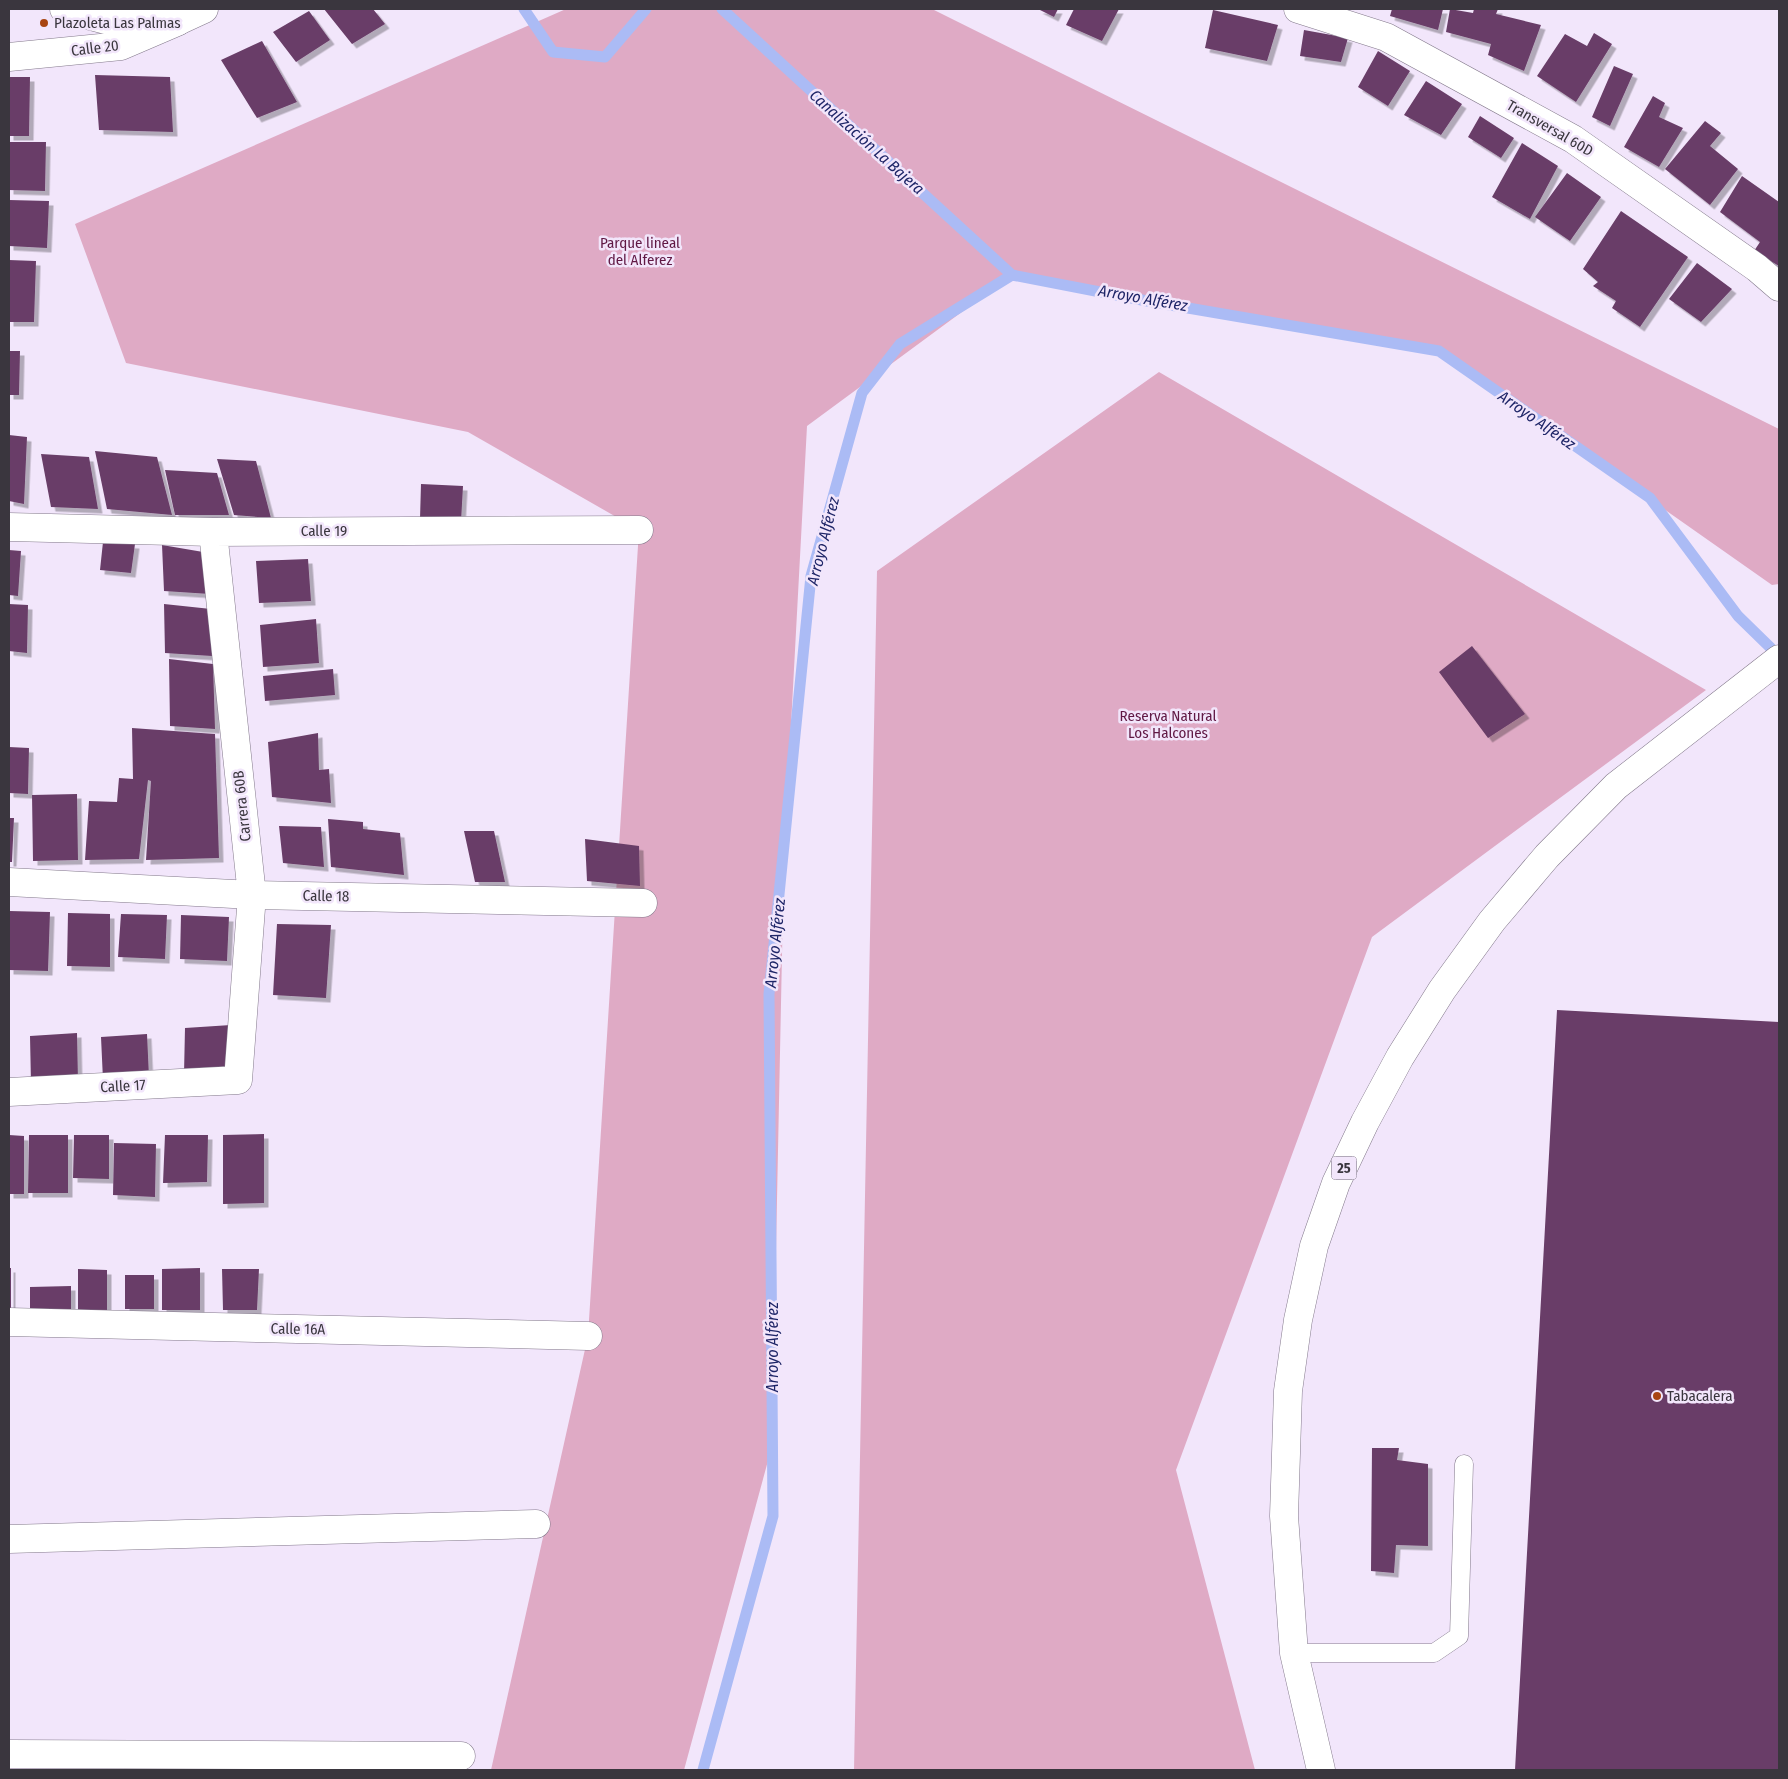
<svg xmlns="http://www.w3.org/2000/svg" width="1788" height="1779" viewBox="0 0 1788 1779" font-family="'Fira Sans Condensed',sans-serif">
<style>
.green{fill:#dfaac5}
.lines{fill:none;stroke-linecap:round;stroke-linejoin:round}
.stream{stroke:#abbbf5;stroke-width:11}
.building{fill:#693e67;filter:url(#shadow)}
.service-casing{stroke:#83798b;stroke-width:19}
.minor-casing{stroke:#83798b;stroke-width:29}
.tertiary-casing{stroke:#83798b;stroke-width:29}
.primary-casing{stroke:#83798b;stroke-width:29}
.service{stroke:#fff;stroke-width:18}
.minor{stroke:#fff;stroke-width:28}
.tertiary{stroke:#fff;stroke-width:28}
.primary{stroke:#fff;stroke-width:28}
.poi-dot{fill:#a84411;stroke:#f2e6fb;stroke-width:2}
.labels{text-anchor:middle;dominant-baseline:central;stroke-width:5;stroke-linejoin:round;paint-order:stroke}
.shield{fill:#f2e6fb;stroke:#716b77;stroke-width:1}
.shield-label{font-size:14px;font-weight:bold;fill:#3a363e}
.poi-label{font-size:15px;fill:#3a363e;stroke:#f2e6fb;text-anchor:start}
.street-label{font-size:15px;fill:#3a363e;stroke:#f2e6fb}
.park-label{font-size:15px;fill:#601844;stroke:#f2e6fb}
.water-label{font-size:16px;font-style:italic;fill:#1f2668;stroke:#f2e6fb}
</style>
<defs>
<filter id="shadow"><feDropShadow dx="4.5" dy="4.5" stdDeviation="0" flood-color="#0004"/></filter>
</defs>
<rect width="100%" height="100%" fill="#f2e6fb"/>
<path class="green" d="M566 9H932L1779 429V584L1772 585 1439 351 1012 275 807 426 784 856 772 1446 684 1770H491L588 1336 639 530 468 432 126 363 75 224Z
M1159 372 1706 690 1372 937 1176 1470 1255 1770H854L877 571Z"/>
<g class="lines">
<path class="stream" d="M524 9 553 52 605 57 646 9
M722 9 1012 275
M703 1770 773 1516 769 994 811 576 862 393 900 344 1012 275 1147 301 1439 351 1650 498 1738 616 1779 656"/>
</g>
<path class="building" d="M324 9H373L385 24 352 44Z
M1038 9H1058L1054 17Z
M1074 9H1119L1102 41 1066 25Z
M1392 9H1443L1438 30 1390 16Z
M1450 9 1473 13 1474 9H1498L1496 14 1541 25 1524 71 1488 55 1491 44 1446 32Z
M1213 10 1278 25 1267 61 1205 48Z
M309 11 330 40 296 62 273 32Z
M1304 30 1348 38 1341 62 1300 56Z
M1594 33 1612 44 1576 102 1537 76 1565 34 1587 46Z
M262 41 297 102 257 118 221 60Z
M1378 51 1410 71 1388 106 1358 87Z
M1614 66 1633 74 1610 126 1592 117Z
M95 75 170 77 173 132 99 130Z
M9 77H30L29 136H9Z
M1426 81 1462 104 1441 135 1404 115Z
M1653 96 1665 103 1659 117 1683 128 1659 167 1624 147Z
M1480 116 1514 138 1501 158 1468 137Z
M1705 121 1721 133 1710 146 1738 169 1710 205 1665 169Z
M9 142H46L45 191 9 190Z
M1522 143 1558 166 1530 219 1492 197Z
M1567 173 1601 197 1570 241 1535 217Z
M1742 176 1779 202V266L1754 251 1760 242 1720 212Z
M9 200 49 201 47 248 9 246Z
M1621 211 1688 257 1640 327 1612 308 1616 301 1593 286 1598 282 1583 269Z
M9 260 36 261 34 322H9Z
M1697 263 1732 289 1701 322 1669 299Z
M9 351H20L19 395H9Z
M9 435 27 437 24 504 9 501Z
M95 451 157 457 172 515 107 509Z
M41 454 89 457 98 509 51 507Z
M217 459 256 461 271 518 234 515Z
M165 470 217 473 229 515H175Z
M421 484 463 486 461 522 420 519Z
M103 542 135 544 131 573 100 570Z
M162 545 209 553 210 594 164 591Z
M9 550 21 551 18 596 9 595Z
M308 559 311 601 259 603 256 561Z
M9 604 28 605 27 653 9 651Z
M164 604 211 609 212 656 165 653Z
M316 619 319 663 263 667 260 625Z
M1472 646 1525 714 1488 738 1439 672Z
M169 659 213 664 215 729 170 726Z
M333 669 335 695 265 701 263 676Z
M132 728 215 734 219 858 146 860 151 781 148 780 139 859 85 860 89 801 117 802 119 778 133 779Z
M318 733 319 770 329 769 331 803 272 797 268 742Z
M9 747 29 748 28 794 9 793Z
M77 794 78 860 33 861 32 795Z
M9 818H14L12 862H9Z
M328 819 363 822V829L400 833 404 875 331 867Z
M279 826 321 827 324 867 283 863Z
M464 831H494L505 882H475Z
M585 839 639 846 640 886 587 881Z
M9 911 50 912 48 971 9 970Z
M68 913 110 914V967L67 966Z
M121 914 167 915 165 959 118 957Z
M181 915 229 917 227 961 180 959Z
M277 924 331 925 326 998 273 995Z
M1557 1010 1779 1022V1770H1515Z
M231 1025 229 1072 184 1074 185 1028Z
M77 1033 78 1081 31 1084 30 1036Z
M147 1034 149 1077 103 1080 101 1037Z
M264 1134V1203L223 1204V1135Z
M9 1135 24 1136V1194H9Z
M29 1135H68V1193H28Z
M74 1135H109V1179L73 1178Z
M165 1135H208L207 1182 163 1183Z
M114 1143 156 1144 155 1197 113 1195Z
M9 1268H11V1310H9Z
M200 1268V1310H162V1269Z
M78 1269 107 1270V1310H78Z
M222 1269H259L257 1310H223Z
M125 1275H154V1309H125Z
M71 1286V1310H30V1287Z
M1372 1448H1399L1397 1460 1428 1464V1546L1396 1545 1394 1573 1371 1571Z"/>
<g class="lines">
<g class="service-casing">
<path id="service" d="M1294 1653H1434L1459 1636 1464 1464"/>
</g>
<g class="minor-casing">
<path id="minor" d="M9 57 121 46 177 22
M9 527 213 532 639 530
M9 882 252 895 643 903
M9 1092 238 1080 252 895 213 532
M9 1322 588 1336
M9 1539 536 1524
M9 1754 461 1756"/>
</g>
<g class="tertiary-casing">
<path id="tertiary" d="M64 9 121 24 178 21 204 9
M1298 9 1386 37 1573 139 1757 268 1779 287"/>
</g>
<g class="primary-casing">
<path id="primary" d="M1321 1770 1294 1653 1284 1516 1288 1391 1298 1320 1314 1246 1336 1183 1365 1122 1400 1057 1442 990 1492 921 1547 856 1616 786 1779 659"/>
</g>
<use href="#service" class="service"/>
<use href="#minor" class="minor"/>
<use href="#tertiary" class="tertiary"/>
<use href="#primary" class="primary"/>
</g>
<g class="poi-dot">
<circle cx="44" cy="23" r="5"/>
<circle cx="1657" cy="1396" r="5"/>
</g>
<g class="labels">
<rect class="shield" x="1331.5" y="1156.5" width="25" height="23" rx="4"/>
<g class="shield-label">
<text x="1344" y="1168">25</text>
</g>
<g class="poi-label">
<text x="54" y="23">Plazoleta Las Palmas</text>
<text x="1667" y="1396">Tabacalera</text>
</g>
<g class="street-label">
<text transform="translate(95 48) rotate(-7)">Calle 20</text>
<text transform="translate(1550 128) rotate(30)">Transversal 60D</text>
<text x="324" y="531">Calle 19</text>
<text transform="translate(242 806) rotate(-96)">Carrera 60B</text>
<text transform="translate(326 896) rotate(1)">Calle 18</text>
<text transform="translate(123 1086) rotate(-3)">Calle 17</text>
<text transform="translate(298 1329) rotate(1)">Calle 16A</text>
</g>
<g class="park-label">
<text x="640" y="243">Parque lineal<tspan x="640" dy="17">del Alferez</tspan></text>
<text x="1168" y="716">Reserva Natural<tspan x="1168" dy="17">Los Halcones</tspan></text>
</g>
<g class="water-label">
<text transform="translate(867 142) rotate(42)">Canalización La Bajera</text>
<text transform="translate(1143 298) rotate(10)">Arroyo Alférez</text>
<text transform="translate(1537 420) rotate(35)">Arroyo Alférez</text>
<text transform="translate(823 541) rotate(-76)">Arroyo Alférez</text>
<text transform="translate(775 943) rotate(-84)">Arroyo Alférez</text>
<text transform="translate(772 1347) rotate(-90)">Arroyo Alférez</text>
</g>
</g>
<rect width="1788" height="1779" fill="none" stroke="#3a363e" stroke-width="20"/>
</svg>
